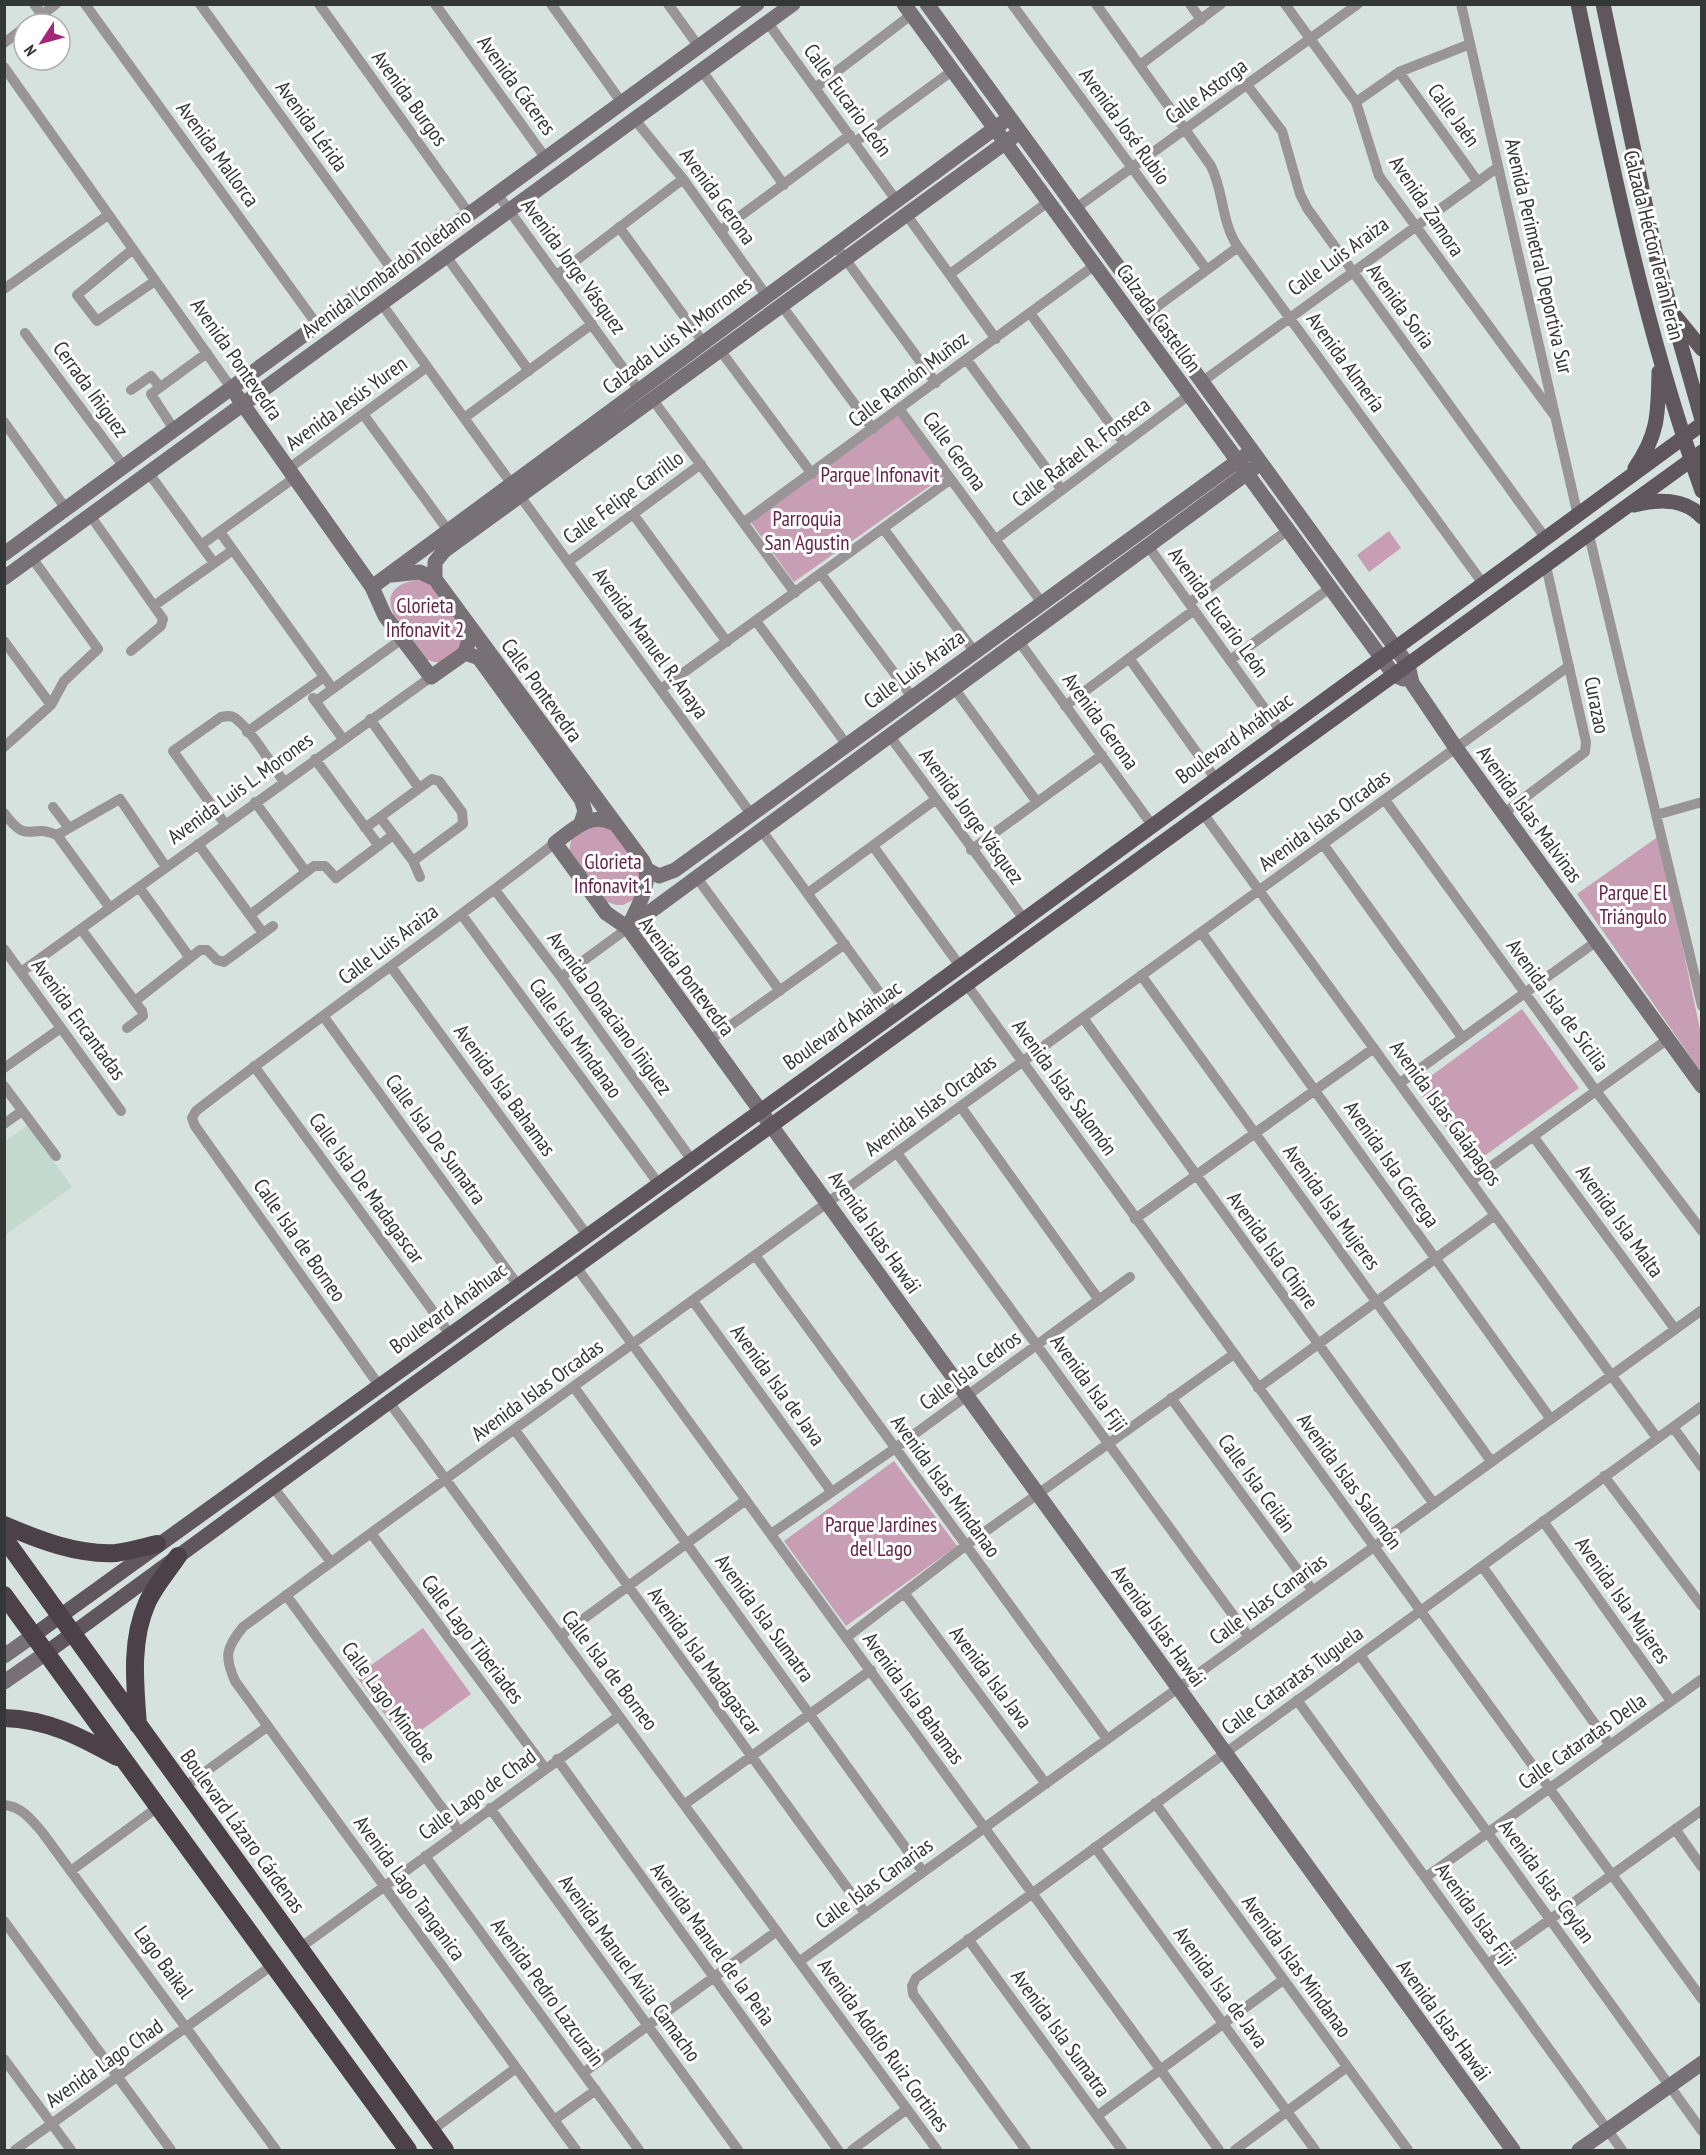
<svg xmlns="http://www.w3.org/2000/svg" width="1706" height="2155" viewBox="0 0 1706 2155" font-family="'PT Sans Narrow',sans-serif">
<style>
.built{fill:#c3d8cf}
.green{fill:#c79eb3}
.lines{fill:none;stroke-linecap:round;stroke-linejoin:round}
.street{stroke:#999496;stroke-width:10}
.secondary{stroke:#777074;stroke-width:15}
.primary{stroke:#5f575b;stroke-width:15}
.highway{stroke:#4b4146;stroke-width:18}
.labels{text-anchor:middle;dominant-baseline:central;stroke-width:6;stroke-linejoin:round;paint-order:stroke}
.street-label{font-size:21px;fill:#333735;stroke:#fff}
.park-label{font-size:21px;fill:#64244b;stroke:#fff}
</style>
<rect width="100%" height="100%" fill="#d6e2dd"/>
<path class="built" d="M28 1125 72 1187 5 1235 4 1142Z"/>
<path class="green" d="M897 413 944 476 794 582 750 521Z
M1389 531 1401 548 1369 572 1357 555Z
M425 579 464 625V648L441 663C435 662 428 661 423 657 417 652 411 641 406 635 384 605 381 583 425 579Z
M587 823 613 828 643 871 635 899 623 905H616L600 899 569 851 572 836Z
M1659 836 1701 1034V1072L1577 894Z
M1522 1009 1579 1088 1473 1164 1416 1087Z
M894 1461 957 1546 846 1626 784 1541Z
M423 1628 471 1694 405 1742 356 1676Z"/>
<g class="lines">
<path class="street" d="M34 4 42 15
M85 4 318 326
M200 4 393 271
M319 4 470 215
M435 4 547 160
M551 4 622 103
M668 4 699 47
M1012 4 1207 270
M1096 4 1211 166C1224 192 1221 222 1238 247L1484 585
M1190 4 1201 20
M1285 4 1356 102 1379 176 1554 415
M1461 4 1578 516
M768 23 896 200
M30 24 56 4
M4 43 24 28
M1140 65 1221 4
M4 67 232 389
M702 71 784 185
M1399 72 1478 182
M1247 85 1282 131 1300 194 1307 208 1546 539
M815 88 911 15
M1356 102 1399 72 1470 44
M636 121 683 179 766 295
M855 142 952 71
M498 195 639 390
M1076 208 1358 4
M906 214 996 339
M619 227 703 342
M720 231 850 135
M835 245 936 383
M133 249 77 295 97 321 155 281
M446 256 529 371
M950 274 1048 202
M557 275 683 179
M4 289 108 215
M381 303 511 483
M782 306 873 429
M1151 311 1238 247
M1030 313 1124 443
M25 333 125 468
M720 350 812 474
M967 360 1062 490
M1203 381 1498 167
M131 390 151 376 160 387
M653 400 795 593
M900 410 1042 603
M363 414 447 529
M464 418 592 324
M4 422 66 509
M175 431 151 394 207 353
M288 469 427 367
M148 472 214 563
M520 496 751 814
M633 514 727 642
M90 515 163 619 161 626 131 651
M744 522 1095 265
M883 528 974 651
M220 532 333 689
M1589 535 1702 1006
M995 540 1189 395
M201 545 294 478
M1148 546 1280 730
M568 562 701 464
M821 574 912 697
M1189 603 1288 530
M155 605 233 550
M756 621 847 745
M1018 640 1152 825
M4 641 51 705
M1129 658 1215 778
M1230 660 1330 588
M954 688 1037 802
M661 689 951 479
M313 698 343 739
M316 701 402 639
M1065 706 1194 610
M370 719 419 788
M247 732 324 677
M889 735 1024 919
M4 747 51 705 64 681 98 649 32 558
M315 759 379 846
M1385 800 1596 1091 1702 1231
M255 802 306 872
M53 807 69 828
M1202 812 1657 1438
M4 813C29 847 29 822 57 835L110 908
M1503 814 1585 752 1586 742 1546 566
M1656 815 1702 802
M380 817 413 861 420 877
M225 824 173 751 221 717C226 716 231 715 235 718 252 731 271 764 284 782
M365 828 432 779 439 781 462 812 463 824 413 861
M762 831 895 1014
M57 835 120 799 166 867
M198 844 263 933
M1323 844 1462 1037
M873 846 960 966
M971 850 1102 755
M697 878 780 991
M139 887 190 958
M495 890 561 977 691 1159
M808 893 935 800
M250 915 314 866H325L336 878 393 835
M462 915 658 1183
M81 929 142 1011 143 1016 127 1028
M1201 932 1550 1418
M4 949 121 1111
M392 968 587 1235
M21 972 431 677
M1141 975 1491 1461
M561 977 628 928
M967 985 1702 1999
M135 1001 200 950H207L217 960 224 962 273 926
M324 1017 517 1284
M1083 1018 1434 1504
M710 1040 845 944
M254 1066 449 1333
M4 1068 61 1028
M1400 1083 1597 941
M4 1086 56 1156
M961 1107 1099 1300
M4 1124 22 1111
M1533 1136 1675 1329
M897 1153 1249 1637
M1471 1181 1668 1039
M1135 1219 1374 1048
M755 1255 1107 1739
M577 1268 1219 2150
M693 1301 831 1491
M378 1384 195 1126 192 1118 196 1111C314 1020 437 935 555 843
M574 1387 923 1872
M1258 1388 1495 1215
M1171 1398 1313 1591
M389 1402 937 2150
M1673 1427 1702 1467
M515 1430 866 1914
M1604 1476 1702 1606
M273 1487 331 1562
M1543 1521 1671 1701
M371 1533 545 1768
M771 1534 894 1449 1130 1277
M1482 1566 1610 1745
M905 1594 1046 1784
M286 1595 459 1831
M560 1636 746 1500
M847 1637 965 1546 1234 1354
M1360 1655 1702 2131
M1297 1700 1622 2150
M557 1759 838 2150
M183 1788 267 1727
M1155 1803 1408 2150
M685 1804 871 1670
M4 1805C21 1806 32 1820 42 1832L276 2150
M490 1808 738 2150
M1675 1829 1702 1867
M1095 1847 1315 2150
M425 1856 639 2150
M72 1870 158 1807
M1426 1877 1702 1679
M4 1921 171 2150
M968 1939 1122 2150
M301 1947 619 1716
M800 1961 1702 1310
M1488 1964 1702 1810
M4 2059 71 2150
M583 2073 777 1931
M1097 2116 1283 1980
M554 2120 596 2090
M431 2131 516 2068
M15 2150 274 1964
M576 2150 235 1681C224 1656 226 1648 243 1627L371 1533 1569 666
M852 2150 907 2109
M1026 2150 913 1994 912 1986 916 1978 1702 1406
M1235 2150 1347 2067"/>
<path class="secondary" d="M904 4 1394 675 1403 679
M927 4 1408 665 1412 683 1456 748 1702 1086
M237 396 372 587 385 616 431 677 465 653 472 630
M4 554 757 4
M392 575 420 572 435 579 643 861C654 882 637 907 628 928
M4 578C266 385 531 197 793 4
M435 579V562L444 551 1013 137
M372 587 1002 123
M465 653 479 658 581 799 585 811 581 823
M613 823C590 811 573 830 555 843L606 913 628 928 1513 2150
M648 870 659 876 675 870 1246 455
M628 928 1254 468
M4 1656 34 1635
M4 1682 46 1653
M1579 2150 1702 2063"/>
<path class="primary" d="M1578 4C1612 168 1646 333 1702 491
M1603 4 1657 260 1702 420
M1675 316 1702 349
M1635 468C1659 434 1658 412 1659 372
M1634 505C1657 499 1685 498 1702 517
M34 1635 895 1014 1702 424
M46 1653 389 1402 1702 452"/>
<path class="highway" d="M4 1525C39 1540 77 1555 116 1553 130 1551 144 1547 157 1544
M4 1538 445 2150
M4 1595 408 2150
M4 1718C47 1719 81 1737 117 1757
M138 1725C135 1685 130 1641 147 1603 154 1587 168 1571 178 1556"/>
</g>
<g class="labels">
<g class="street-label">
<text transform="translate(517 85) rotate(54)">Avenida Cáceres</text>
<text transform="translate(1206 91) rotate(-36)">Calle Astorga</text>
<text transform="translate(410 98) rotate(54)">Avenida Burgos</text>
<text transform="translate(848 100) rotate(54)">Calle Eucario León</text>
<text transform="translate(1454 115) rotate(54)">Calle Jaén</text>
<text transform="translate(312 126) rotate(54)">Avenida Lérida</text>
<text transform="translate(1125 126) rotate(54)">Avenida José Rubio</text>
<text transform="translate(218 154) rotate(54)">Avenida Mallorca</text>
<text transform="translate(718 196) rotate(54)">Avenida Gerona</text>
<text transform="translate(1427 206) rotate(56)">Avenida Zamora</text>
<text transform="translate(1654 245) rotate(76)">Calzada Héctor Terán Terán</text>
<text transform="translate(1338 256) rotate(-36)">Calle Luis Araiza</text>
<text transform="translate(1539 256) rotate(77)">Avenida Perimetral Deportiva Sur</text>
<text transform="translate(574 266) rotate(54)">Avenida Jorge Vásquez</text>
<text transform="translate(386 273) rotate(-36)">Avenida Lombardo Toledano</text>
<text transform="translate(1401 306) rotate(54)">Avenida Soria</text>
<text transform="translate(1159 318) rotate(54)">Calzada Castellón</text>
<text transform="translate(677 335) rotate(-37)">Calzada Luis N. Morrones</text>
<text transform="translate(237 359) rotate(55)">Avenida Pontevedra</text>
<text transform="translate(1346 362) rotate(54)">Avenida Almería</text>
<text transform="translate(908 379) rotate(-37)">Calle Ramón Muñoz</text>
<text transform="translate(91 389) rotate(54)">Cerrada Iñiguez</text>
<text transform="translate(346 403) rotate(-36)">Avenida Jesús Yuren</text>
<text transform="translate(955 451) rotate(54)">Calle Gerona</text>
<text transform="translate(1081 452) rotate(-37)">Calle Rafael R. Fonseca</text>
<text transform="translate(623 497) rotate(-36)">Calle Felipe Carrillo</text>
<text transform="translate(1219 612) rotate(54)">Avenida Eucario León</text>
<text transform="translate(651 643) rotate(54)">Avenida Manuel R. Anaya</text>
<text transform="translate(914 669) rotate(-36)">Calle Luis Araiza</text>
<text transform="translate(542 690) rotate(54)">Calle Pontevedra</text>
<text transform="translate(1597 705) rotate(79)">Curazao</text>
<text transform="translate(1101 721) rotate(54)">Avenida Gerona</text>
<text transform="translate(1234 738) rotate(-36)">Boulevard Anáhuac</text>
<text transform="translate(240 788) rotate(-36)">Avenida Luis L. Morones</text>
<text transform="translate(1530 814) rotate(54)">Avenida Islas Malvinas</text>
<text transform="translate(972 816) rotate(54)">Avenida Jorge Vásquez</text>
<text transform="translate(1324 820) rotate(-36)">Avenida Islas Orcadas</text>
<text transform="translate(388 944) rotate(-37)">Calle Luis Araiza</text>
<text transform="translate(687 976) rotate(53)">Avenida Pontevedra</text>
<text transform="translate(1558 1005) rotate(54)">Avenida Isla de Sicilia</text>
<text transform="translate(610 1013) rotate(54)">Avenida Donaciano Iñiguez</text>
<text transform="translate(79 1019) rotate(54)">Avenida Encantadas</text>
<text transform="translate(842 1025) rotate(-35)">Boulevard Anáhuac</text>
<text transform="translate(576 1038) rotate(54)">Calle Isla Mindanao</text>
<text transform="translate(1065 1087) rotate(54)">Avenida Islas Salomón</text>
<text transform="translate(505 1090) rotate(54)">Avenida Isla Bahamas</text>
<text transform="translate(930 1105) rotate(-36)">Avenida Islas Orcadas</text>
<text transform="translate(1446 1113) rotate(54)">Avenida Islas Galápagos</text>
<text transform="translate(436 1139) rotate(54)">Calle Isla De Sumatra</text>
<text transform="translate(1392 1164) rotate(55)">Avenida Isla Córcega</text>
<text transform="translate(367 1188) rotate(54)">Calle Isla De Madagascar</text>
<text transform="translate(1332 1207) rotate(54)">Avenida Isla Mujeres</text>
<text transform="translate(1620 1221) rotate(54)">Avenida Isla Malta</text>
<text transform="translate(875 1232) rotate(55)">Avenida Islas Hawái</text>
<text transform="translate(300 1240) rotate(55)">Calle Isla de Borneo</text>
<text transform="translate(1273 1250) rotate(54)">Avenida Isla Chipre</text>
<text transform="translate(448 1308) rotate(-36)">Boulevard Anáhuac</text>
<text transform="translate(970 1370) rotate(-36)">Calle Isla Cedros</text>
<text transform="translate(1089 1383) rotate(54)">Avenida Isla Fiji</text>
<text transform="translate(778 1385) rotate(54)">Avenida Isla de Java</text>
<text transform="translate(537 1390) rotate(-36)">Avenida Islas Orcadas</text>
<text transform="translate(1350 1481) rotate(54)">Avenida Islas Salomón</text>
<text transform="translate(1257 1483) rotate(54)">Calle Isla Ceilán</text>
<text transform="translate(946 1486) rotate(54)">Avenida Islas Mindanao</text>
<text transform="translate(1268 1599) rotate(-36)">Calle Islas Canarias</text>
<text transform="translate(1623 1600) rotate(55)">Avenida Isla Mujeres</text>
<text transform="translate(765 1618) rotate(54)">Avenida Isla Sumatra</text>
<text transform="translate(1159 1626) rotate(54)">Avenida Islas Hawái</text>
<text transform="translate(473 1639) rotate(53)">Calle Lago Tiberiades</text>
<text transform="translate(705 1661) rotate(54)">Avenida Isla Madagascar</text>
<text transform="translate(610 1670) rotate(53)">Calle Isla de Borneo</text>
<text transform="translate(991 1677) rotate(53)">Avenida Isla Java</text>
<text transform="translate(1292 1680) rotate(-36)">Calle Cataratas Tuguela</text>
<text transform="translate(914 1698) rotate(54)">Avenida Isla Bahamas</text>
<text transform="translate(389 1702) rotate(54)">Calle Lago Mindobe</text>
<text transform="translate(1582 1741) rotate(-35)">Calle Cataratas Della</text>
<text transform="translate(477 1794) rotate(-36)">Calle Lago de Chad</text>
<text transform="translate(243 1831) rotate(54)">Boulevard Lázaro Cárdenas</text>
<text transform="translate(1547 1881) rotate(54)">Avenida Islas Ceylan</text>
<text transform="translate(874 1883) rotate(-36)">Calle Islas Canarias</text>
<text transform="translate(410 1888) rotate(54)">Avenida Lago Tanganica</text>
<text transform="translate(1476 1914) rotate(54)">Avenida Islas Fiji</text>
<text transform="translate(713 1944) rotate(54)">Avenida Manuel de la Peña</text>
<text transform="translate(164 1962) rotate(54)">Lago Baikal</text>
<text transform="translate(1297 1966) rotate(54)">Avenida Islas Mindanao</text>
<text transform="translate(630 1968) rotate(54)">Avenida Manuel Avila Camacho</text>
<text transform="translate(1221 1987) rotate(54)">Avenida Isla de Java</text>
<text transform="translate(548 1992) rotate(54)">Avenida Pedro Lazcurain</text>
<text transform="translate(1444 2020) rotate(54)">Avenida Islas Hawái</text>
<text transform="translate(1061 2033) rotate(54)">Avenida Isla Sumatra</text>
<text transform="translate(884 2045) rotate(54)">Avenida Adolfo Ruiz Cortines</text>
<text transform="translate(104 2063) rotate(-35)">Avenida Lago Chad</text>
</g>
<g class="park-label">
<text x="880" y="474">Parque Infonavit</text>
<text x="807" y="518">Parroquia<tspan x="807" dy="24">San Agustin</tspan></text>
<text x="425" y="605">Glorieta<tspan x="425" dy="24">Infonavit 2</tspan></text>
<text x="613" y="861">Glorieta<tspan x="613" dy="24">Infonavit 1</tspan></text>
<text x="1633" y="892">Parque El<tspan x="1633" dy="24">Triángulo</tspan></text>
<text x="881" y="1524">Parque Jardines<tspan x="881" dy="24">del Lago</tspan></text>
</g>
</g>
<rect width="1706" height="2155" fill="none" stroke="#333735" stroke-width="12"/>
<g transform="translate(42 42) rotate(234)"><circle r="28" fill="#ffffff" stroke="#adafae" stroke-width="1.5"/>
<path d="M0-4.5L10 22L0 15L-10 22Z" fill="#a52779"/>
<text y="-9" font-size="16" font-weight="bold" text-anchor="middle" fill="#333735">N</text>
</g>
</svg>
